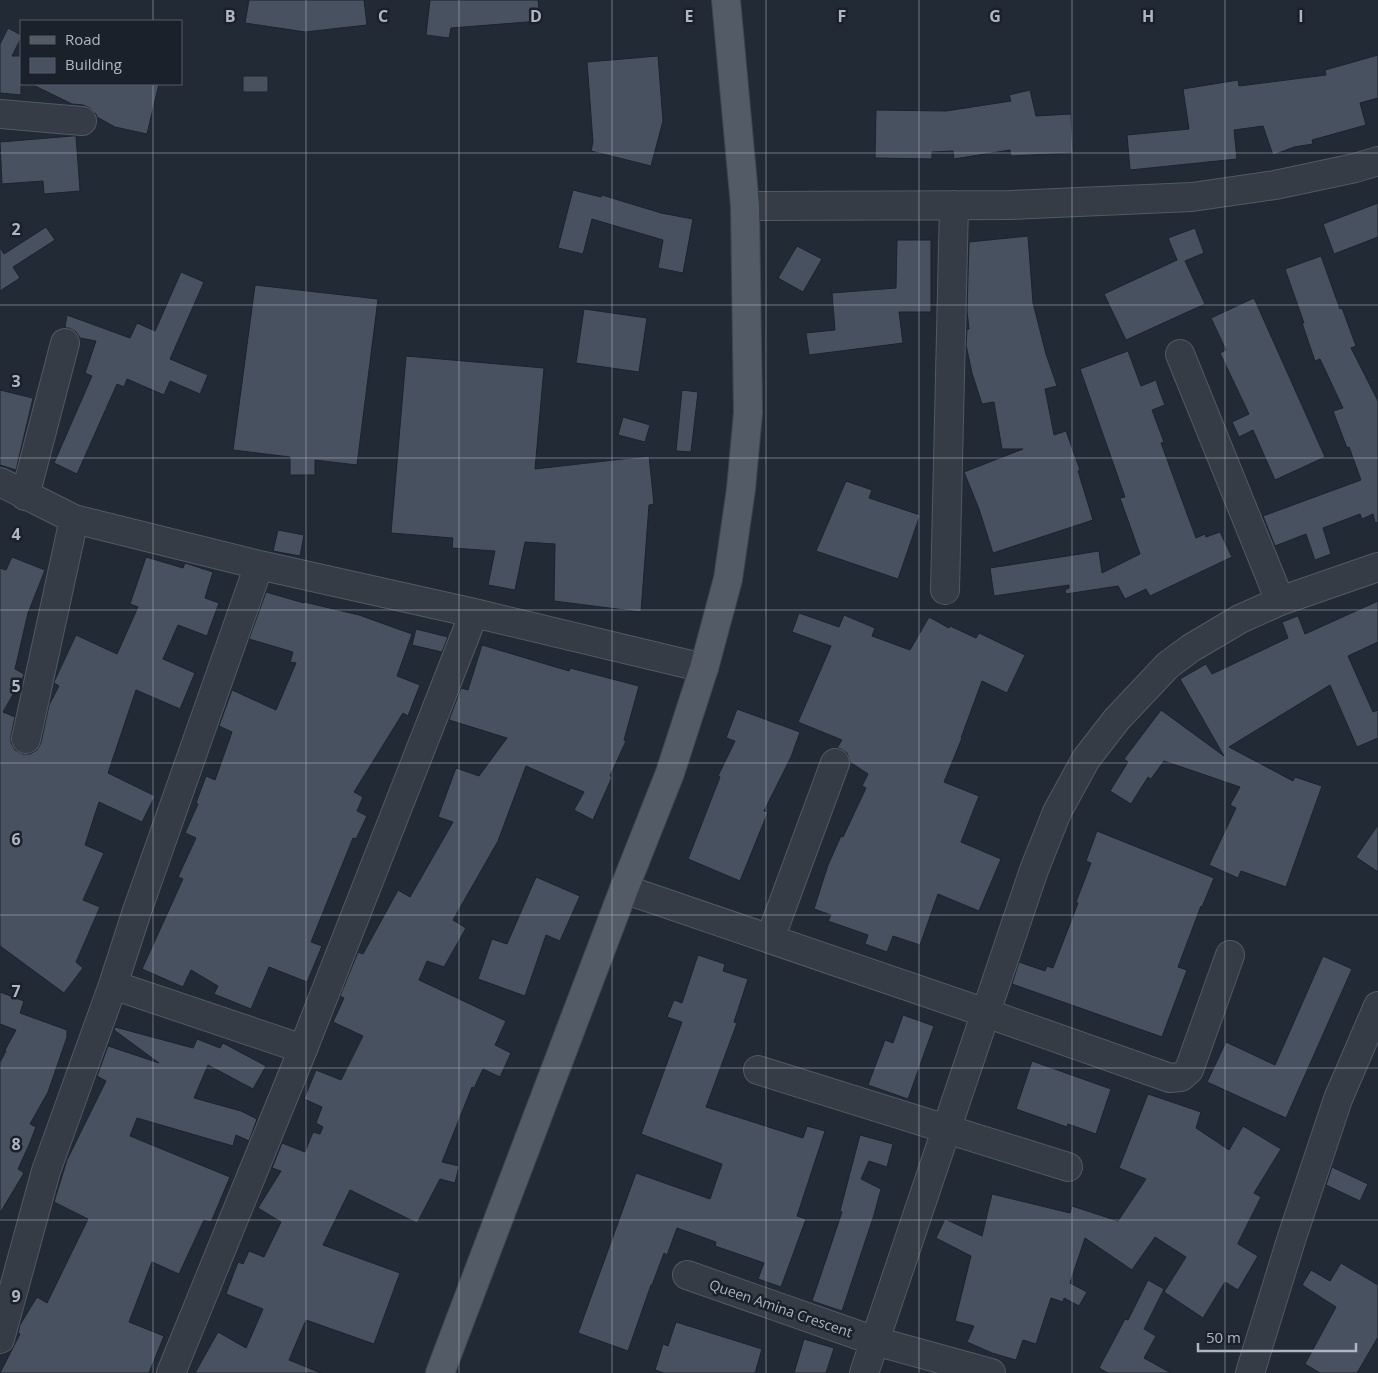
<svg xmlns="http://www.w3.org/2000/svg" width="1378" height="1373" viewBox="0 0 1378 1373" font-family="'Open Sans',sans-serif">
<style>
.building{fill:#48515f;stroke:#1d232d}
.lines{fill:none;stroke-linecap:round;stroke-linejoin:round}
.minor-casing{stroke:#535964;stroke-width:30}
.major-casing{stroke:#3f4550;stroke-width:30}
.minor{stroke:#353c46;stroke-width:28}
.major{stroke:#535b66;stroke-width:28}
.grid{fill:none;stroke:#b0b6c3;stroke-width:1;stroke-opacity:0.55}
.labels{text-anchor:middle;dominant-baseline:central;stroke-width:5;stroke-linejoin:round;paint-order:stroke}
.street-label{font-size:14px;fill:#b0b6c3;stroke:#1b212b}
.grid-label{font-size:16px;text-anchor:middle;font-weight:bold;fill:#b0b6c3;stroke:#1b212b;stroke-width:5;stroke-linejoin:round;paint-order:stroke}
</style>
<rect width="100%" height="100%" fill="#222a36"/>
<path class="building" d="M249 0H364L367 25 305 32 245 23Z
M430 0H538L540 21 451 28 449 38 426 35Z
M8 28 21 35V38L12 56H21V95L0 93V44Z
M1378 55V98L1360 103 1366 125 1312 140 1313 144 1294 147 1273 155 1263 126 1234 130 1237 159 1130 170 1127 135 1189 129 1183 89 1238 80 1239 86 1326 75 1325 70Z
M658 56 663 121 651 166 591 151 593 142 587 62Z
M243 76H268V92H243Z
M31 84H159L147 134 115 127 97 117 96 114 90 108 83 105 72 104Z
M1030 90 1036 116 1071 114 1073 153 1011 156 1010 150 954 159 953 151 932 152V159L875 158 876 110 946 111 1011 101 1009 95Z
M72 136H76L80 191 44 194 43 181 2 184 0 142Z
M573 190 601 197 602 195 661 213 693 219 683 273 658 268 663 240 592 219 583 254 558 248Z
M1378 203V237L1334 254 1323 224Z
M46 227 55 240 13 267 20 278 0 291V247L4 254Z
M1195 228 1204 253 1185 261 1205 304 1126 340 1104 294 1177 260 1168 238Z
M1028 236 1033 303 1046 354 1057 386 1045 389 1054 435 1066 431 1080 470 1078 471 1093 520 993 553 979 509 964 472 1023 449H1002L994 402 982 404 972 373 966 345 967 329H969L967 311 969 242Z
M897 240H931V312H899L903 343 809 355 806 333 835 330 832 293 896 288Z
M797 246 822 259 803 292 778 278Z
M1321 256 1340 309 1342 308 1356 346 1351 348 1378 401V522L1375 523 1373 514 1362 519 1360 514 1323 528 1331 554 1315 560 1306 534 1275 546 1263 516 1361 480 1349 447 1347 448 1333 411 1343 408 1320 359 1315 361 1302 323H1304L1285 269Z
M181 272 204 282 170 359 208 375 200 394 170 381 164 395 127 379 124 387 117 384 77 474 54 463 92 376 85 373 96 341 80 338 76 332 69 328H65L67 315 130 338 137 323 155 331Z
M255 285 378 299 357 465 315 460V475H290V457L233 450Z
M1254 298 1325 457 1275 480 1253 430 1239 437 1232 422 1249 414 1220 353 1226 350 1211 318Z
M584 309 647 318 639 372 576 363Z
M1128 351 1141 386 1156 380 1160 392 1165 405 1152 410 1164 442 1161 443 1196 538 1205 534 1206 537 1220 532 1232 557 1150 596 1146 589 1125 599 1118 586 1066 594 1065 590 1069 588V585L994 596 990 568 1099 551 1102 573 1140 554 1120 498 1125 497 1080 369Z
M406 356 544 368 535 469 649 456 654 504 649 505 641 612 554 601 555 544 525 542 515 590 488 585 495 551 452 548 453 538 391 533Z
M0 390 33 398 16 470 0 465Z
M682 390 698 392 691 452 676 451Z
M623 417 650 425 645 442 618 435Z
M846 481 872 490 869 498 920 515 898 579 816 551Z
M278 530 304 535 300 556 273 551Z
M12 557 45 570 28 613 15 669 24 674V675L3 712 15 717 11 736V743L15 750 23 754H30L37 750 41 743 49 705 59 686 54 683V682L76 635 117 654 138 607 130 604 146 557 183 568 185 563 213 572 205 598 219 603 207 636 178 625 163 659 195 673 180 709 136 690 108 773 155 796 142 822 99 802 85 845 104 853 83 900 100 907 76 962 83 968 64 993 0 946V568L6 570Z
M266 592 304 603V602L359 615 412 634 397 676 420 685 408 716 403 713 354 792 363 797 357 811 367 816 356 839 353 838 311 942 322 946 307 982 269 967 251 1009 214 994 218 986 191 970 183 987 142 969 183 879 178 877 196 838 185 833 198 804 196 803 206 776 215 780 232 732 219 726 232 690 276 710 296 663 290 662 293 652 249 639Z
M1378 601V642L1348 656 1373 712 1378 710V738L1357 747 1330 685 1229 747 1293 781 1295 777 1322 786 1286 887 1241 871 1238 878 1209 865 1236 808 1230 805 1240 787 1164 761 1151 779 1148 777 1131 804 1110 791 1128 762 1124 759 1161 710 1224 756 1180 679 1206 664 1212 674 1288 638 1282 622 1298 616 1305 634Z
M799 613 839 627 844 615 875 628 872 636 910 650 929 617 949 628 950 626 976 638 979 633 1025 655 1007 693 982 681 961 738H962L944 782 979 796 961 842 1001 859 979 911 938 894 920 945 893 936 887 952 865 944 868 935 828 921 831 915 814 909 828 865 841 836 843 837 866 788 862 786 868 774 850 762 847 753 841 749 837 748 842 740 798 722 831 646 792 632Z
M416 629 448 637 442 652 412 645Z
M482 645 569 671 570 668 639 686 624 740 626 741 610 776 612 777 593 820 574 810 584 792 526 766 498 841 453 920 466 928 444 967 427 961 419 980 506 1021 495 1045 511 1053 500 1077 483 1069 474 1088 472 1087 442 1162 459 1166 455 1183 440 1179 417 1223 350 1190 323 1245 400 1273 374 1344 306 1320 289 1360 321 1373H195L218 1332 246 1348 263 1309 226 1294 238 1262 243 1264 249 1251 264 1257 281 1222 258 1208 281 1171 272 1168 282 1143 305 1152 313 1132 320 1134 323 1127 316 1123 322 1107 304 1099 316 1070 341 1080 363 1036 333 1022 344 998 340 996 358 952 363 954 398 890 410 897 453 822 438 817 456 768 479 776 507 738 449 720 461 688 468 690Z
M737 709 800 732 791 757 764 811 768 812 740 881 688 859 720 777 718 776 735 741 726 738Z
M1378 825V872L1356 857Z
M1097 831 1214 878 1202 907 1201 906 1178 967 1187 970 1162 1037 1012 984 1019 962 1045 971 1047 966 1053 968 1078 903 1076 902 1091 863 1086 861Z
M536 877 580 896 560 941 546 935 525 996 478 979 492 939 507 944Z
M698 955 725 964 723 971 748 979 734 1022 737 1023 706 1107 803 1138 807 1126 825 1131 797 1216 806 1219 781 1287 758 1279 764 1263 715 1246 716 1242 677 1228 667 1255 664 1253 652 1285H651L628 1351 578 1333 636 1173 710 1199 722 1164 641 1134 682 1022 667 1017 674 1000 682 1003Z
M1323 956 1352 969 1286 1118 1207 1082 1226 1042 1275 1065Z
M0 992 24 1001 20 1013 67 1030V1037L48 1092 30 1124 36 1127 29 1145 18 1169 24 1173 0 1213V1062L6 1051 5 1050 16 1030 0 1024Z
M903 1015 934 1026 908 1099 868 1085 885 1040 893 1043Z
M115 1027 193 1048 197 1039 220 1048 223 1043 266 1066 253 1089 208 1065 194 1098 241 1111 257 1119 249 1141 236 1135 233 1146 137 1118 130 1136 230 1177 211 1222 204 1220 179 1274 152 1262 129 1322 164 1336 149 1373H0L20 1334 18 1333 20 1325 37 1297 47 1303 88 1219 54 1202 67 1160 106 1081 97 1076 108 1046 159 1063 114 1030Z
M1032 1061 1111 1089 1096 1134 1068 1124 1067 1127 1016 1109Z
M1148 1094 1201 1112 1196 1128 1229 1150 1243 1126 1281 1149 1254 1193 1261 1197 1238 1243V1244L1258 1256 1238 1290 1225 1282 1203 1318 1164 1292 1186 1257 1155 1237 1132 1270 1085 1238 1070 1283 1087 1292 1079 1306 1064 1298 1063 1302 1051 1298 1036 1344 1023 1340 1016 1360 992 1353 967 1342 974 1326 955 1321 971 1256 936 1238 945 1219 982 1236 992 1194 1070 1213 1072 1206 1118 1221 1146 1179 1119 1168Z
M860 1135 893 1144 887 1167 869 1161 861 1179 881 1189 874 1215 842 1311 812 1301 842 1212 840 1211Z
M1332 1167 1368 1184 1360 1201 1326 1185Z
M1341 1263 1378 1285V1337L1357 1373H1320L1305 1364 1336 1307 1302 1285 1311 1270 1330 1281Z
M1148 1280 1164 1289 1144 1329 1156 1336 1144 1358 1171 1373H1108L1099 1368 1125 1319 1128 1320Z
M676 1322 762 1349 755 1373H664L655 1370 663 1344 668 1346Z
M804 1339 834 1348 826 1373H794Z"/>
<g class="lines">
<g class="minor-casing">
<path id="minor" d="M0 114 82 121
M745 206 1011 205 1192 197 1275 185 1355 168 1378 161
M1180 354 1280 601
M0 482 74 519 259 565 474 613 704 668
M25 496 65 343
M945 590 954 205
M26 739 74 519
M624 889 986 1013 1170 1078 1181 1077 1189 1070 1230 955
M770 939 835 763
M113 985 303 1049
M758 1070 1068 1167
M687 1275 875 1341 991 1373
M0 1339 46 1171 113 985 137 911 259 565
M171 1373 303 1049 474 613
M864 1373 1034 870 1057 812 1086 759 1117 719 1168 665 1191 648 1240 619 1280 601 1378 567
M1250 1373 1292 1237 1338 1099 1378 1006"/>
</g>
<g class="major-casing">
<path id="major" d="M440 1373 624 889 670 773 704 668 728 579 741 489 748 413 745 206 726 0"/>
</g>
<use href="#minor" class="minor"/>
<use href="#major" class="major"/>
</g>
<path class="grid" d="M153 0V21M306 0V1373M459 0V1373M612 0V1373M766 0V1373M919 0V1373M1072 0V1373M1225 0V1373M153 84V1373M0 153H1378M0 305H1378M0 458H1378M0 610H1378M0 763H1378M0 915H1378M0 1068H1378M0 1220H1378"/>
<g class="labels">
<g class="street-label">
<text transform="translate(781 1308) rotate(19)">Queen Amina Crescent</text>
</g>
</g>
<g class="grid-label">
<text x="230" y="22">B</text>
<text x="383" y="22">C</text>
<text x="536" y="22">D</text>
<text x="689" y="22">E</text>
<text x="842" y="22">F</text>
<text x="995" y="22">G</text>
<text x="1148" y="22">H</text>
<text x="1301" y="22">I</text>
<text x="16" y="235">2</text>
<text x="16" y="387">3</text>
<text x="16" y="540">4</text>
<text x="16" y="692">5</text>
<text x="16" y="845">6</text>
<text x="16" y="997">7</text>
<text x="16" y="1150">8</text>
<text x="16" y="1302">9</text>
</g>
<rect x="20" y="20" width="162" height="65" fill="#1b212b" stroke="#575d68"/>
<rect x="30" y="36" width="25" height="8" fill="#535b66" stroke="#575d68"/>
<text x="65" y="45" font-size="15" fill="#b0b6c3">Road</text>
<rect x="30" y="58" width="25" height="15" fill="#48515f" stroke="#575d68"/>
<text x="65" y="70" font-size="15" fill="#b0b6c3">Building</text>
<path d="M1198 1343v8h158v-8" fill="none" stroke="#b0b6c3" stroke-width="2.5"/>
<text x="1206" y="1343" font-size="15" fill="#b0b6c3" stroke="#1b212b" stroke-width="4" paint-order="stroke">50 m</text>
</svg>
